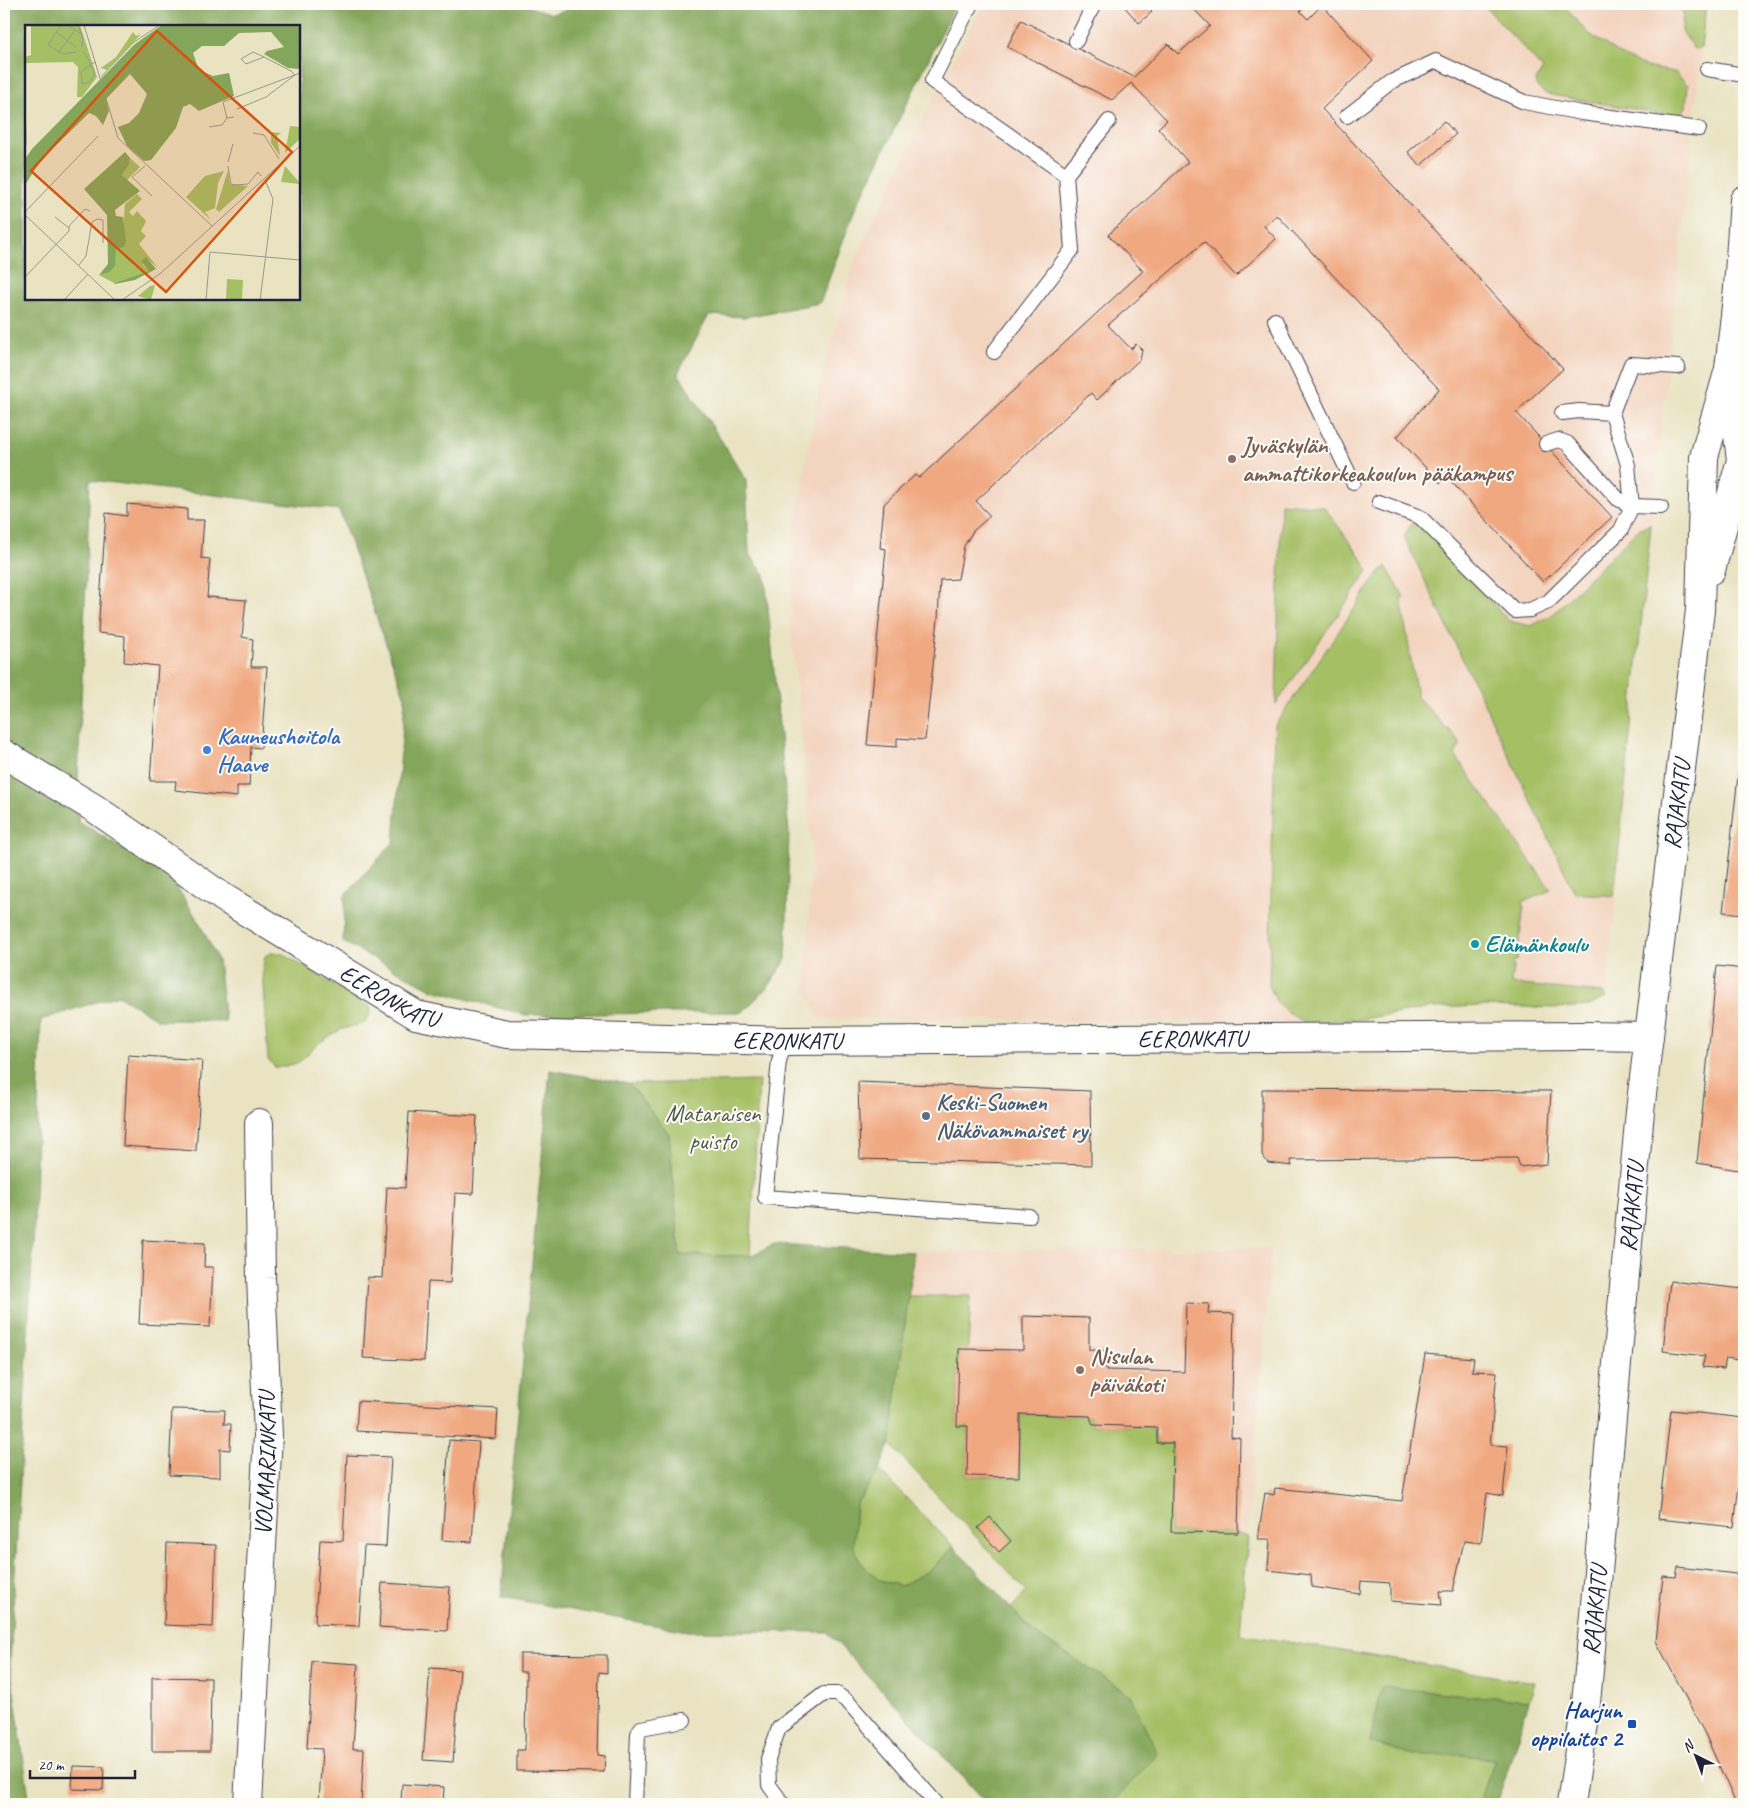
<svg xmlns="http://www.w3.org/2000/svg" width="1748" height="1808" viewBox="0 0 1748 1808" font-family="Caveat,sans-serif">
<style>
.built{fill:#f3d4bf}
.green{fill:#a5bf65;stroke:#647050}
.forest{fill:#84a65a;stroke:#53644a;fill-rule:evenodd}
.building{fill:#f0a880}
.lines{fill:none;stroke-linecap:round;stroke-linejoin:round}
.lane-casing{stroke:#403f4f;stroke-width:16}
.street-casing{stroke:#403f4f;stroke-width:30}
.secondary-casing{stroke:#403f4f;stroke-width:30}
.lane{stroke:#fff;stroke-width:14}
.street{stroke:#fff;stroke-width:28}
.secondary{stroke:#fff;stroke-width:28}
.education-dot{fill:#8d6e63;stroke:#fdfcf7;stroke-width:2}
.shop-dot{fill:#3f7fe0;stroke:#fdfcf7;stroke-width:2}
.culture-dot{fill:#0f9aa8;stroke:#fdfcf7;stroke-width:2}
.service-dot{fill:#5c6f8a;stroke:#fdfcf7;stroke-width:2}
.transit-dot{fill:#1a4fb4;stroke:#fdfcf7;stroke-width:2}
.labels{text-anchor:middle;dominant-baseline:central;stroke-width:4;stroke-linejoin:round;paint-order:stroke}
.education-label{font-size:24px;font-weight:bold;fill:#785e54;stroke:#fdfcf7;text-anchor:start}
.shop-label{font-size:24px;font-weight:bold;fill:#366cbe;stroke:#fdfcf7;text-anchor:start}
.street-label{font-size:24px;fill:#22223b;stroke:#fdfcf7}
.culture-label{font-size:24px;font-weight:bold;fill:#0d838f;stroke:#fdfcf7;text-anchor:start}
.service-label{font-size:24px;font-weight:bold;fill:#4e5e75;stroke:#fdfcf7;text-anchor:start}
.park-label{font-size:24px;fill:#50594a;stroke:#fdfcf7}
.transit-label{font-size:24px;font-weight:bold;fill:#164399;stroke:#fdfcf7;text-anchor:end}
.inset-road{fill:none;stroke:#99968c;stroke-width:1}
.view{fill:#d45411;fill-opacity:0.15;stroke:#d45411;stroke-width:2.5}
.inset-edge{fill:none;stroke:#22223b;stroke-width:2.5}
</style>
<rect width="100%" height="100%" fill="#fdfcf7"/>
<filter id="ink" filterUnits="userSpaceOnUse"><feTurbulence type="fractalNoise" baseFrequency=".02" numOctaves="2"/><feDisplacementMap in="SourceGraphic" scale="10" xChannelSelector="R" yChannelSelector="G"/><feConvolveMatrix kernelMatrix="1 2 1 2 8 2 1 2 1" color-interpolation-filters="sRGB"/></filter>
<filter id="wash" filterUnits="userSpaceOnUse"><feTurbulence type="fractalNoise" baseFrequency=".0096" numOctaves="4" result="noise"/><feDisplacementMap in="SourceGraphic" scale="20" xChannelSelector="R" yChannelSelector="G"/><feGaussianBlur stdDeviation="1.12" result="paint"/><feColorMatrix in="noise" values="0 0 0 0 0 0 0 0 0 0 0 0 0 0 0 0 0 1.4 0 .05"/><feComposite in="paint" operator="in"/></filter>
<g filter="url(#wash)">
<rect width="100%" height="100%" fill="#e9e3c2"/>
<path class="built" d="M983 4H1706L1651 525 1606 998 1589 1006 1557 1008 1483 1006 1431 1008 1362 1019 1304 1023 819 1018 806 991 812 848 790 619 795 528 818 392 854 262 916 132Z
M1271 1248 1242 1605 890 1444 914 1252Z"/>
<path class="green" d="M1483 4H1562L1588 33 1626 58 1650 68 1675 72 1688 85 1686 107 1679 117 1546 94 1537 87 1536 80 1543 69Z
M1683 4H1706L1701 48 1694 49 1682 31Z
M1281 503 1324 507 1362 559 1368 571 1276 704Z
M1417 522 1509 621 1531 626 1553 614 1640 528 1651 525 1614 896 1575 893 1404 537 1411 525Z
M1386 566 1404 597 1401 598 1417 697 1461 743 1455 755 1551 890 1523 902 1524 905 1517 961 1514 960 1511 984 1603 993 1606 998 1589 1006 1557 1008 1483 1006 1431 1008 1362 1019 1304 1023 1286 1011 1276 1001 1269 985 1275 725 1373 581Z
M273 952 283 954 370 1007 371 1012 365 1023 342 1029 320 1042 298 1063 276 1068 268 1060 262 971 265 956Z
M759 1081 750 1256 679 1255 669 1134 629 1084Z
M908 1296H971L968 1349H959L957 1425 968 1426 967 1476 1019 1477 1020 1414 1090 1416 1093 1425 1152 1427 1157 1443H1173L1171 1532 1238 1533 1248 1536 1240 1634 1535 1683 1529 1701 1382 1687 1463 1755 1495 1759 1479 1804H1111L1157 1754 1130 1695 1034 1633 1011 1609 1026 1591 890 1444Z
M879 1470 954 1547 930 1570 901 1586 879 1580 861 1564 853 1546 856 1504Z"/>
<path class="forest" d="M4 4H520L552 14 583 4H956L855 209 820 303 745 317 709 315 678 373 746 479 749 553 765 575 789 832 786 960 769 986 743 1012 525 1015 433 990 343 942 345 895 394 842 405 698 339 510 90 480 78 779V821L172 879 200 924 218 960 225 1021 158 1020 118 995 41 1020 34 1225 10 1664 30 1804H4ZM26 26H299V299H26Z
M550 1070 629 1084 669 1134 680 1255 750 1256 774 1244 914 1252 890 1444 879 1470 856 1504 853 1546 861 1564 879 1580 901 1586 930 1570 954 1547 1034 1633 1130 1695 1158 1754 1111 1804H988L827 1632 687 1631 501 1597Z
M1382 1687 1529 1701 1497 1804H1479L1495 1759 1463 1755H1409L1370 1742Z"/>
<g id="blocks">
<path class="building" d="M1122 4H1145L1152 12 1139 23Z
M1189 4H1308L1300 11 1308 19 1322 5 1373 61 1322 109 1563 369 1516 412 1612 517 1543 582 1447 477 1440 483 1397 437 1439 389 1277 215 1264 226 1276 239 1236 276 1204 242 1108 325 1131 349 1136 344 1142 350 1140 359 1097 400 1091 393 976 501 990 516 973 531 964 546 958 579 940 580 938 619 925 740 897 738V747L867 745 886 549 880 548 884 504 915 475 919 478 1097 313 1143 271 1108 235 1188 162 1158 128 1167 120 1131 83 1112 100 1007 47 1021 20 1134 77 1168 44 1178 54 1210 26Z
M1444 121 1456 134 1420 166 1408 152Z
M127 504 187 509V520H204L201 558 210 559 207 597 246 600 242 637 253 639 251 667H267L261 748 251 747 249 786H237V797L175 790 176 781H150L158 666 124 662 125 636 98 633 106 513 127 516Z
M1743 730H1744V914L1723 912Z
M1717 966 1744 969V1171L1697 1163Z
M128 1055 202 1060 196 1151 123 1146Z
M858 1082 1090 1091 1091 1165 860 1159Z
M1262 1089 1551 1091 1547 1164 1520 1167 1517 1158 1290 1160 1292 1166 1268 1163 1262 1155Z
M409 1112 477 1116 473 1194 455 1193 450 1283 428 1282 424 1361 363 1358 368 1277 382 1278 387 1187 405 1188Z
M143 1240 205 1243 204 1267H213L210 1327 139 1324Z
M1670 1281 1744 1289V1361L1726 1358 1724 1369 1702 1367 1705 1356 1663 1351Z
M1186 1303 1209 1304 1208 1313 1234 1314 1231 1437 1240 1438 1238 1533 1171 1532 1173 1443H1157V1427L1093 1425 1090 1416 1020 1414 1019 1477 967 1476 968 1426H957L959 1349 1023 1350V1316L1089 1318V1350L1107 1351 1106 1370 1184 1372Z
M1425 1354 1474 1358 1472 1371 1497 1372 1490 1445 1508 1446 1503 1496 1487 1493 1481 1543 1464 1541 1453 1591H1440L1442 1605 1390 1601V1583L1361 1581 1360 1594 1312 1587 1311 1575 1268 1570 1270 1539H1258L1265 1493 1274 1495 1275 1488 1402 1501Z
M358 1401 498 1409 496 1439 356 1431Z
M172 1409 225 1410 224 1424H231L230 1450 220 1449V1477L169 1475Z
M1671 1410 1744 1418V1441L1734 1527 1658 1519Z
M449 1440 479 1442 472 1542 442 1540Z
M347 1455 391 1457 386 1547 364 1546 359 1626 315 1624 320 1540 343 1541Z
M990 1517 1011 1541 999 1552 978 1528Z
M167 1543 216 1545 213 1627 164 1625Z
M1678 1567 1744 1575V1804H1736L1706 1736 1656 1641 1663 1576 1676 1577Z
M382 1583 450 1587 447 1631 379 1627Z
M520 1654 607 1655V1673L599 1672 597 1755 605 1756 604 1772 517 1771V1750H525L526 1672H520Z
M312 1661 358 1664 353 1749H364L361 1804H319L322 1749 307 1748Z
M430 1668 460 1670 453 1762 423 1760Z
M152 1677 211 1678 210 1751H152Z
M73 1766 104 1767 103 1790 72 1789Z
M402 1784 444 1787 443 1804H401Z"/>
</g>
</g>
<g filter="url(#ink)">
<use href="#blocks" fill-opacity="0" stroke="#403f4f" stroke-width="1"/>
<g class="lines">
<g class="lane-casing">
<path id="lane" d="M971 4 932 81 1066 175 1109 121
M1076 41 1094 4
M1707 69 1744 75
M1347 116 1391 82 1436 61 1524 102 1582 113 1699 129
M1275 320 1353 482
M994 352 1072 250 1066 175
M1562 413 1579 411 1612 413
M1546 444 1558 440 1567 443 1618 499 1632 506 1661 507
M1379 502 1420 517 1515 611 1530 610 1548 602 1621 530 1632 506 1628 465 1612 413 1631 364 1678 367
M785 1041 779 1061 765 1197 1029 1216
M635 1804 638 1734 641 1728 684 1720
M783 1804 769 1785 768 1759 779 1728 824 1694H837L848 1702 937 1804"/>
</g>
<g class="street-casing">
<g id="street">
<path id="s1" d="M4 754 94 808 224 898 416 1015 507 1034 785 1041 1584 1036 1649 1037"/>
<path id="s2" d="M248 1804 268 1435 261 1278 259 1123"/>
</g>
</g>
<g class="secondary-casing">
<g id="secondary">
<path d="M1711 570 1741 460 1731 380"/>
<path id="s3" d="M1571 1804 1586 1703 1640 1111 1700 610 1704 457 1729 369 1738 288 1744 200"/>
</g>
</g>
<use href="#lane" class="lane"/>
<use href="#street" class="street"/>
<use href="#secondary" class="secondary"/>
</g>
</g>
<g class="education-dot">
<circle cx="1232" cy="459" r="5"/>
<circle cx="1080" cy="1370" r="5"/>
</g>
<circle class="shop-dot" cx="207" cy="750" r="5"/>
<circle class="culture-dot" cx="1475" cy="944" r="5"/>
<circle class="service-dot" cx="926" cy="1116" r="5"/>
<rect class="transit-dot" x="1627" y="1719" width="10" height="10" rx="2.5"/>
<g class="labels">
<g class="education-label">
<text x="1242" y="445">Jyväskylän<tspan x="1242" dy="28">ammattikorkeakoulun pääkampus</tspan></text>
<text x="1090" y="1356">Nisulan<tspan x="1090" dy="28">päiväkoti</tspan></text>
</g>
<g class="shop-label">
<text x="217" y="736">Kauneushoitola<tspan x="217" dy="28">Haave</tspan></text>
</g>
<g class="street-label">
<text stroke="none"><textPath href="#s3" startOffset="1005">RAJAKATU</textPath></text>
<text stroke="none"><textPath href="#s1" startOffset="456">EERONKATU</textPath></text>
<text stroke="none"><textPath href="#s1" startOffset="1266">EERONKATU</textPath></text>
<text stroke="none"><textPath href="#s1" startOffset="861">EERONKATU</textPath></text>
<text stroke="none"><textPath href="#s3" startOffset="600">RAJAKATU</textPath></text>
<text stroke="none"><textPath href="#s2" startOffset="341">VOLMARINKATU</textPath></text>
<text stroke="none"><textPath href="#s3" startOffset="195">RAJAKATU</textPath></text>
</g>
<g class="culture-label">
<text x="1485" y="944">Elämänkoulu</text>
</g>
<g class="service-label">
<text x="936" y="1102">Keski-Suomen<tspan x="936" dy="28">Näkövammaiset ry</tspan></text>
</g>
<g class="park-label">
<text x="713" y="1113">Mataraisen<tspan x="713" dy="28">puisto</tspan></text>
</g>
<g class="transit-label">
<text x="1622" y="1710">Harjun<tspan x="1622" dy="28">oppilaitos 2</tspan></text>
</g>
</g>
<g transform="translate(25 25)">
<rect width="275" height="275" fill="#e9e3c2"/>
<path d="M6 0H55L72 52 57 72H52L53 42 48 37 1 38 0 63V32L6 30ZM108 7 111 11 116 9 82 45 76 43 91 32ZM265 101 275 102V114L260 128ZM246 107 256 108 252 111 255 131 246 118ZM105 133 115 142 102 155 97 150 104 140ZM260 141 275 158V159L256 157ZM203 145 205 159 223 161 194 187 191 184ZM199 146 193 158 190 183 180 187 186 195 161 172 180 151ZM112 169 117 174 104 187 108 191 112 186 121 196 116 206 121 211 114 219 133 243 121 233 118 240 125 246 89 258 74 250 83 248 91 223 101 216 98 204 100 179ZM202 254 218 255 217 275H201ZM130 260 126 275 113 271 125 261Z" fill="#a5bf65"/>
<path d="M137 0H275V44L263 43 239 29 242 26 259 22 246 7 214 8 199 21H177L168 28 174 45 188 51 204 48 209 71 174 86 165 79 158 82 151 103 126 135 119 136 102 121 93 102 104 98 114 88 122 69 105 49 81 74 84 86 78 100 71 91 64 88 16 135 0 160V134L7 124 110 19ZM100 127 105 133 104 140 97 150 115 166 90 185 91 191 98 192 101 216 99 222 91 223 90 241 83 248 74 250 83 239 82 190 59 164ZM121 232 131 244 110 255 90 259 89 258 124 246 116 236Z" fill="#84a65a"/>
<path class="inset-road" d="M36 0 23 20 38 29 51 27M43 0 56 9M53 0 58 14 57 22M59 0 93 113 187 201M31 7 51 22M58 26 65 37V40L69 45V50L65 57 57 59 56 48 60 43 64 41 66 39 71 37M33 28 50 5M76 52 109 17 135 0M0 65 1 120M212 84 241 72 270 50 266 46 239 32 228 27 216 34 221 39 239 32M209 92 202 93 198 77 275 48M184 102 197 100 202 93M228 108 239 110 254 134M203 137 208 119M120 141 107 152 127 171M203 141 206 159 210 160 223 159 233 147 236 151M0 187 73 111M0 190 90 275M30 192 44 203M54 240 61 231 67 197 72 194 78 195V218M0 252 44 206V201L60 184 65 186M39 275 63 249M97 275 136 248 275 121M181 275 185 227 275 235M235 275 248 174 240 155"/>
<path class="view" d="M132 6 267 127 141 267 6 146Z"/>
<rect width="275" height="275" class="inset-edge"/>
</g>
<rect width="1748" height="1808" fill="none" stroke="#fdfcf7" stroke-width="20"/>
<g transform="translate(1696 1756) rotate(318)" stroke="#fdfcf7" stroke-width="4" paint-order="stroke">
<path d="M0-4L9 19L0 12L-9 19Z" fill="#22223b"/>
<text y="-8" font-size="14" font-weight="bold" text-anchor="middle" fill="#22223b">N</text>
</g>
<path d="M30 1770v8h105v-8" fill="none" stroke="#22223b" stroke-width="2.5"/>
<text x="38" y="1770" font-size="15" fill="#22223b" stroke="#fdfcf7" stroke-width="4" paint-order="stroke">20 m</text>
</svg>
